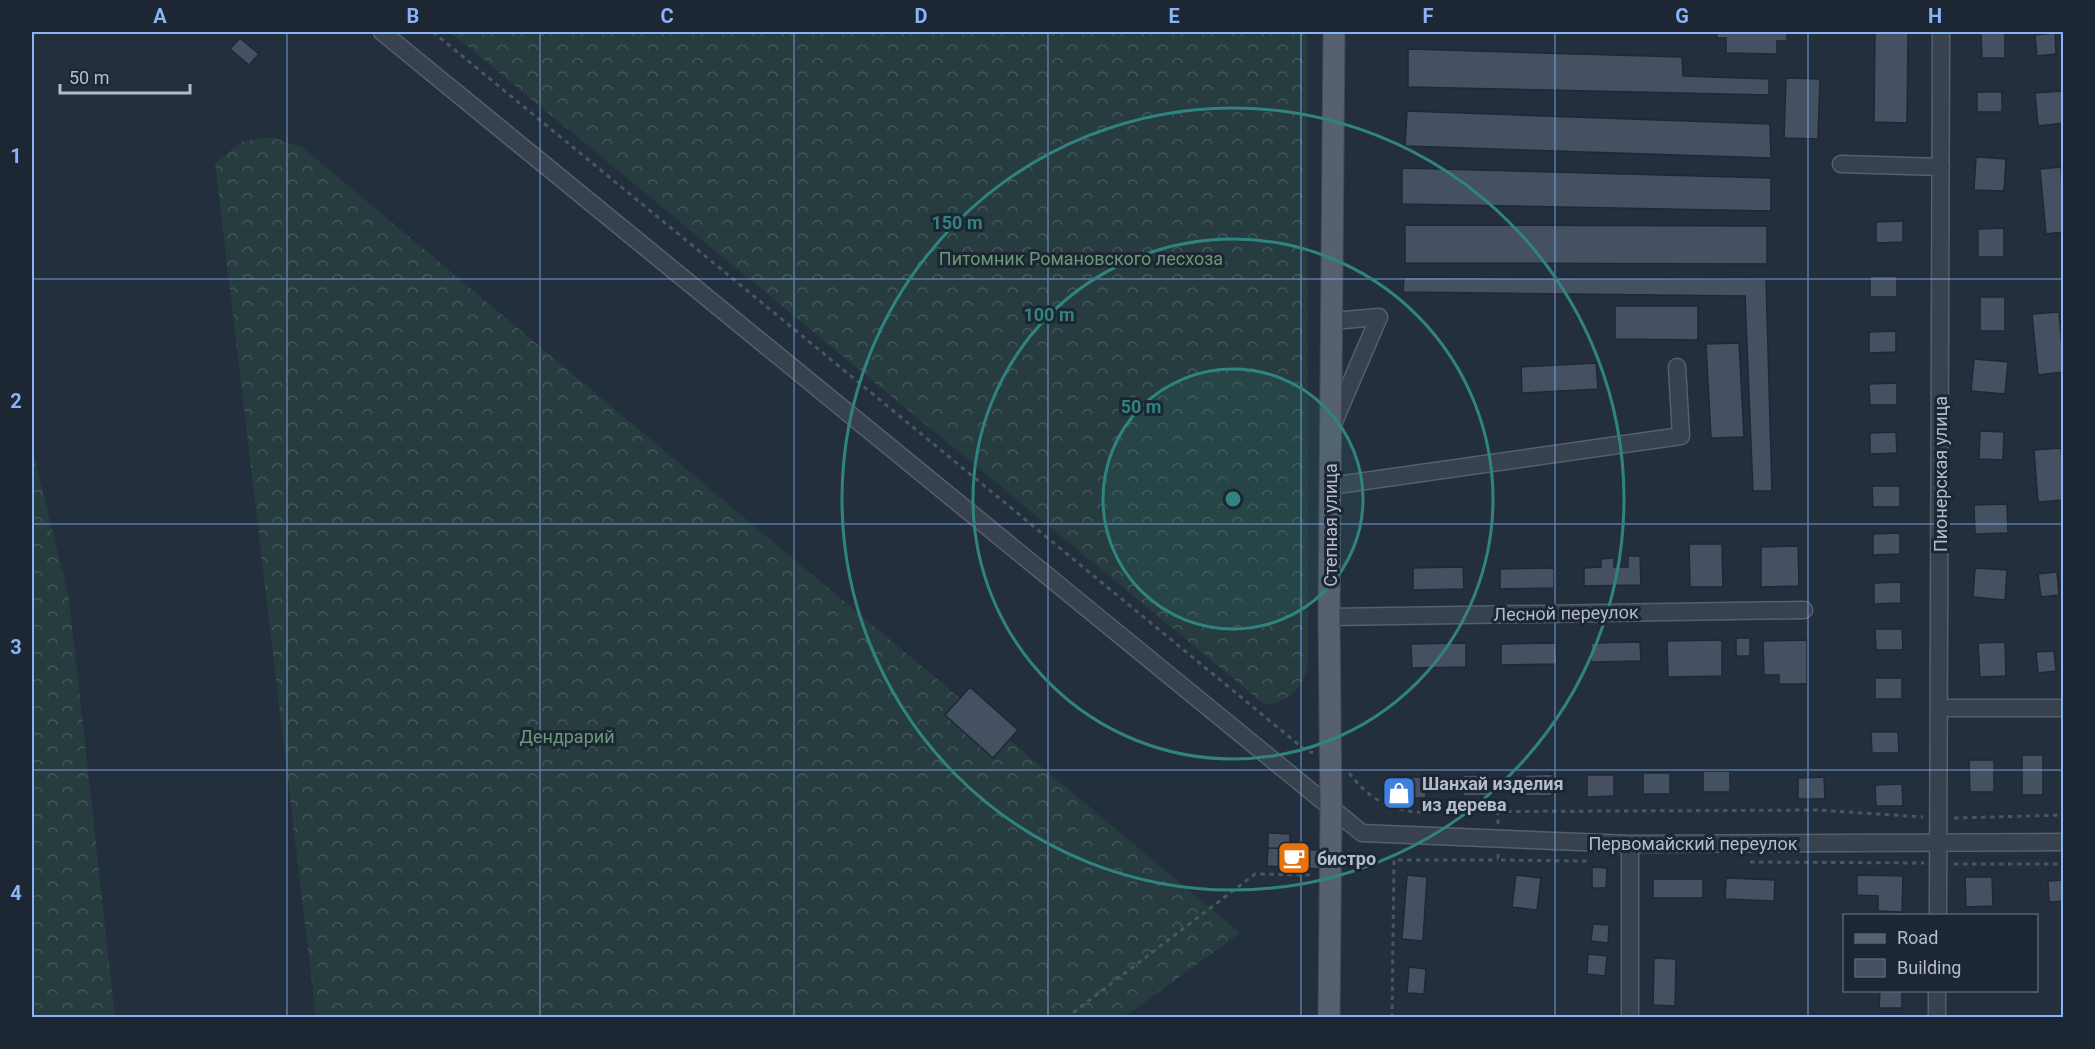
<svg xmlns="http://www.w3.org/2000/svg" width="2095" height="1049" viewBox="0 0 2095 1049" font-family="Roboto,sans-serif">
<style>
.forest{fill:url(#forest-crowns)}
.building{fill:#455162;stroke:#1f2835;stroke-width:1.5}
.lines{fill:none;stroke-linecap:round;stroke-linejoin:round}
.minor-casing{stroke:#565f6c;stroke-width:19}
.major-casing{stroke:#414a57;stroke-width:23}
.path{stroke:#44595c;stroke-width:3;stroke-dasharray:4.5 4.5;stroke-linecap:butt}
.minor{stroke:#38414e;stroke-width:16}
.major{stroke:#56606e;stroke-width:21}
.grid{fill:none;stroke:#8ab4f8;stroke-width:1.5;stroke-opacity:0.55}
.ring{fill:none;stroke:#308480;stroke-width:3}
.labels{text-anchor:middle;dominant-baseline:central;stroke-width:6;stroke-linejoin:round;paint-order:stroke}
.park-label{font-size:18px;fill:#6b9a76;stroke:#1d2633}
.street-label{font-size:18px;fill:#b4bcc9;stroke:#1d2633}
.poi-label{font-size:18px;font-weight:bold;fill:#b4bcc9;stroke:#1d2633;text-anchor:start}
.centre{fill:#308480;stroke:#1d2633;stroke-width:3}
.ring-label{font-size:18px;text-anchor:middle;font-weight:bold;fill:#308480;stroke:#1d2633;stroke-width:6;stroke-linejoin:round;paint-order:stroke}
.neatline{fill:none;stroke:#8ab4f8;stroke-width:2}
.grid-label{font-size:20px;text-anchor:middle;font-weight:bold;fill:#8ab4f8}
</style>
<defs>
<pattern id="forest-crowns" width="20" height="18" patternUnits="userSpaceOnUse" patternTransform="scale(1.5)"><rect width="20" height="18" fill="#263c3f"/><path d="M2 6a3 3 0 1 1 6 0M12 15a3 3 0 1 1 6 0" fill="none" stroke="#435659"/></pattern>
</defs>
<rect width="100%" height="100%" fill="#242f3e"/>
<path class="forest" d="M450 32H1307L1308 664C1306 685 1283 708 1263 703Z
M271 137 303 148 1240 933 1124 1017H316L215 163 242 142Z
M32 447 69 599 115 1017H32Z"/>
<path class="building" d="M1717 32H1787V41H1777V54L1726 53V38H1717Z
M1875 32H1908L1907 123 1874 122Z
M1981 32H2005V58H1982Z
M2055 33 2056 54 2037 56 2035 35Z
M240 38 259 54 249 65 230 49Z
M1408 49 1682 57 1683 76 1769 79V95L1408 87Z
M1786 78 1820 79 1818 139 1784 138Z
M2062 91 2064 123 2038 126 2035 93Z
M1977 92H2002V112H1977Z
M1407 111 1770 124 1771 158 1405 146Z
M1976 157 2006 159 2004 191 1974 190Z
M2061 167 2064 232 2046 234 2040 169Z
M1402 168 1771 178V211L1402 204Z
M1903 221V242L1876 243V222Z
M1405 225 1767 226V264L1405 263Z
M2004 228V257H1978V229Z
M1870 276H1897V297H1870Z
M1404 277 1766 279 1772 491H1753L1745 296 1403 292Z
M1980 297H2005V331H1980Z
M1615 306H1698V340L1615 339Z
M2059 312 2064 372 2038 375 2032 314Z
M1896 331V352L1869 353V332Z
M1739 343 1744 437 1711 438 1706 344Z
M1974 359 2008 362 2005 394 1971 391Z
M1596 363 1598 389 1522 393 1521 367Z
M1897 383V405H1870L1869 384Z
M1980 431 2004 432 2003 460 1979 459Z
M1896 432 1897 453 1870 454V433Z
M2061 448 2064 500 2038 502 2034 450Z
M1872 486H1900V507H1873Z
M2007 504 2008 533 1975 534 1974 505Z
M1900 533V554L1873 555V534Z
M1689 544H1722L1723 587H1690Z
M1798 546 1799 586 1761 587V547Z
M1628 556H1640L1641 585 1584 586V568L1601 567V559L1614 558V567H1628Z
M1463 567 1464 589 1413 590V568Z
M1554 568V588L1500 589V569Z
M1975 568 2007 570 2005 600 1973 597Z
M2057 572 2059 595 2041 597 2038 574Z
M1901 582V603L1874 604V583Z
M1875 629H1902L1903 650H1876Z
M1736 638H1750V656H1736Z
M1722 640V676L1668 677 1667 641Z
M1807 640V684H1779V675H1764L1763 641Z
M1640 642 1641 661 1591 662V643Z
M2005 642 2006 676 1980 677 1978 643Z
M1466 643V667L1412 668 1411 644Z
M1556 643 1557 664 1501 665V644Z
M2054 651 2056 671 2038 673 2036 652Z
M1875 678H1902V699H1875Z
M970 687 1018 730 993 758 945 715Z
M1871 732H1898L1899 753H1872Z
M2022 755H2043V795H2022Z
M1969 760H1994V792H1970Z
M1703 771H1730V792H1703Z
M1643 773H1670V794H1643Z
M1552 774V796H1525V775Z
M1463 775H1490V796H1463Z
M1587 775H1614V796L1587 797Z
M1399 777H1426V798H1399Z
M1824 777 1825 799H1798V778Z
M1902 784 1903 806H1876L1875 785Z
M1268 833 1290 834V849L1268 848Z
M1268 848 1320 850V869L1267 866Z
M1592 867 1607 868 1606 888H1592Z
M1407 875 1427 877 1423 941 1402 939Z
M1516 875 1541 878 1537 910 1512 907Z
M1857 875 1903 876 1902 912 1878 911V896L1857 895Z
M1965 877H1992L1993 906 1966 907Z
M1726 878 1775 880 1774 901 1725 899Z
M1653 879H1703V898H1653Z
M2064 880V901L2049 902 2048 881Z
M1593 924 1609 925 1608 943 1591 941Z
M1588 954 1607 956 1605 976 1587 974Z
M1654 958 1676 959 1675 1006 1653 1005Z
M1409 967 1426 969 1424 994 1407 993Z
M1880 990H1902V1008H1879Z"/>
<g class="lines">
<g class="minor-casing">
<path id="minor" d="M382 32 1362 833 1630 844 2064 842
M1841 164 1941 167
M1332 321 1379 317 1333 424
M1330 486 1681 436 1677 367
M1329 617 1804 610
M1939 708H2064
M1630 844V1018
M1938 916 1941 32
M1937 1018V990"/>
</g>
<g class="major-casing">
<path id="major" d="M1329 1018 1331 809 1329 617 1334 32"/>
</g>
<path class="path" d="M433 32 1304 749 1313 753
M1349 773C1368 797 1384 807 1414 812L1818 810 1923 817
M1954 818 2064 815
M1498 824V811
M1498 854V860L1588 861
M1750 862 1924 863
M1954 864H2064
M1066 1018 1255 874 1312 875
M1392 1018 1394 860H1498"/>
<use href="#minor" class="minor"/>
<use href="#major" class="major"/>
</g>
<path class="grid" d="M287 32V1018M540 32V1018M794 32V1018M1048 32V1018M1301 32V1018M1555 32V1018M1808 32V1018M32 279H2064M32 524H2064M32 770H2064"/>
<circle cx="1233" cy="499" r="130" fill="#308480" fill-opacity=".12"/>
<g class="ring">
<circle cx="1233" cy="499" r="130"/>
<circle cx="1233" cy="499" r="260"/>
<circle cx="1233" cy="499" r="391"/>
</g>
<defs>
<g id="shop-square" transform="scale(1.725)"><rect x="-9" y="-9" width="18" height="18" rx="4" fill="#3f7fe0" stroke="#1d2633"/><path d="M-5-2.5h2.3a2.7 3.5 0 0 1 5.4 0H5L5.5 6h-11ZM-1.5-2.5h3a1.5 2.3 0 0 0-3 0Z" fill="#fff"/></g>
<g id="cafe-square" transform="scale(1.725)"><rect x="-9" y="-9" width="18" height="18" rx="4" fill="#e8710a" stroke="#1d2633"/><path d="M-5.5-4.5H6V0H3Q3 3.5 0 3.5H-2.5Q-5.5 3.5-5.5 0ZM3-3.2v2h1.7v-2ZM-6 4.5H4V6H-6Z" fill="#fff"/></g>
</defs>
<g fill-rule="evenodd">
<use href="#shop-square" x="1399" y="793"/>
<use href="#cafe-square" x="1294" y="858"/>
</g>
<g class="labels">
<g class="park-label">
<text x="1081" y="258">Питомник Романовского лесхоза</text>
<text x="567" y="736">Дендрарий</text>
</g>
<g class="street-label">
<text transform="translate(1940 474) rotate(-90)">Пионерская улица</text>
<text transform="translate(1330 525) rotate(-90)">Степная улица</text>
<text transform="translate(1566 613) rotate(-1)">Лесной переулок</text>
<text x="1693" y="843">Первомайский переулок</text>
</g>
<g class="poi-label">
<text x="1422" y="783">Шанхай изделия<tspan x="1422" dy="21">из дерева</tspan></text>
<text x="1317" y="858">бистро</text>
</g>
</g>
<circle cx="1233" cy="499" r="9" class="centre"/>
<g class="ring-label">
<text x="957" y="229">150 m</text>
<text x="1049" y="321">100 m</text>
<text x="1141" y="413">50 m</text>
</g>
<rect width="2095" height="1049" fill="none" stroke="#1d2633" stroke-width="66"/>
<rect x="1843" y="914" width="195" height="78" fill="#1d2633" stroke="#59626f" stroke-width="1.5"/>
<rect x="1855" y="934" width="30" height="9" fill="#56606e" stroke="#59626f" stroke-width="1.5"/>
<text x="1897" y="944" font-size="18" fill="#b4bcc9">Road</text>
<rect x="1855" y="959" width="30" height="18" fill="#455162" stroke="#59626f" stroke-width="1.5"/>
<text x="1897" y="974" font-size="18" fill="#b4bcc9">Building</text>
<path d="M60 84v9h130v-9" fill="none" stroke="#b4bcc9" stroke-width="3"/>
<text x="69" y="84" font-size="18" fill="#b4bcc9" stroke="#1d2633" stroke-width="4.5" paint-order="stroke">50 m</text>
<rect x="33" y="33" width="2029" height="983" class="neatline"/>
<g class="grid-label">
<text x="160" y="23">A</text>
<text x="413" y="23">B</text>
<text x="667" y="23">C</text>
<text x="921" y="23">D</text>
<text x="1174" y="23">E</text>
<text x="1428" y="23">F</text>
<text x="1682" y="23">G</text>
<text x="1935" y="23">H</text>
<text x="16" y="163">1</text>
<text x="16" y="408">2</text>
<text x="16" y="654">3</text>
<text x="16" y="900">4</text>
</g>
</svg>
